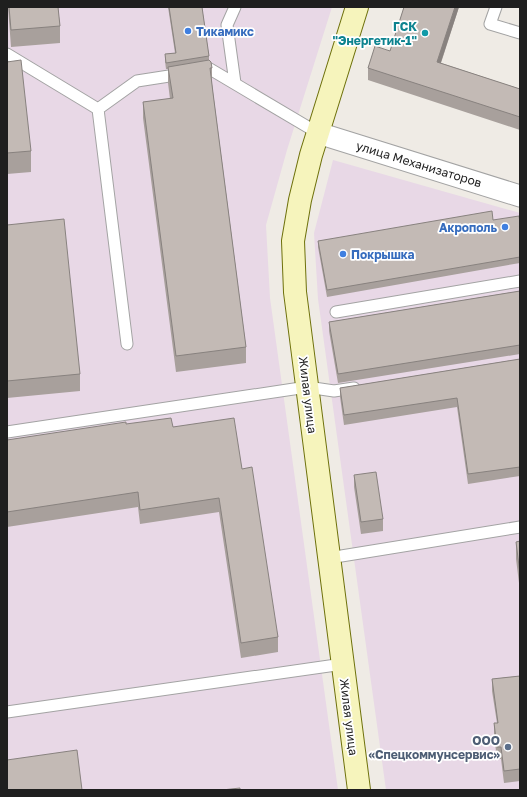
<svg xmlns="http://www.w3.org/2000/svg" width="527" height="797" viewBox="0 0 527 797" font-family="'Golos Text',sans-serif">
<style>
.industrial{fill:#e8d8e6}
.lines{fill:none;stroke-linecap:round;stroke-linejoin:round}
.lane-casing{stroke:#a3a3a3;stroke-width:13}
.street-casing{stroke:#a3a3a3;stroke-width:23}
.secondary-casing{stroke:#6e710b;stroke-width:24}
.lane{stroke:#fff;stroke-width:11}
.street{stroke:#fff;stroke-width:21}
.secondary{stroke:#f6f4bc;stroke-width:22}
.wall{fill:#a8a09c}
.shaded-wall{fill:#88827f}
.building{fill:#c3bab5;stroke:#88827f}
.shop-dot{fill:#3f7fe0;stroke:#fff;stroke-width:1.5}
.culture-dot{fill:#0f9aa8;stroke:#fff;stroke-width:1.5}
.service-dot{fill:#5c6f8a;stroke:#fff;stroke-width:1.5}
.labels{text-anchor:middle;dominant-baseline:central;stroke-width:3.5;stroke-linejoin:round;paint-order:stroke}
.culture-label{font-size:12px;font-weight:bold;fill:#0d838f;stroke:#fff;text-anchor:end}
.shop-label{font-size:12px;font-weight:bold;fill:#366cbe;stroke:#fff;text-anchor:start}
.street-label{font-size:12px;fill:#1f1f1f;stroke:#fff}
.service-label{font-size:12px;font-weight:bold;fill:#4e5e75;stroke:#fff;text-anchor:end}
</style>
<rect width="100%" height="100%" fill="#efebe5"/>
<path class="industrial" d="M7 7H332L287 150 266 225 270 298 338 790H7Z
M333 160 520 213V790H386L318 299 314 233Z"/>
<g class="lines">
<g class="lane-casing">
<path id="lane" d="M496 7 490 24 520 33
M7 54 98 109 127 344
M199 71 210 69 318 133
M235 83 227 25 235 7
M98 109 137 81 182 74
M336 312 520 281
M7 432 307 387 334 391 354 388
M329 558 520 527
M7 712 343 664"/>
</g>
<g class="street-casing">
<path id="street" d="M318 133 520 196"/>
</g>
<g class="secondary-casing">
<path id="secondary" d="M357 7 311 155 300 200 293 241 295 292 359 790"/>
</g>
<use href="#lane" class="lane"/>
<use href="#street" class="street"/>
<use href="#secondary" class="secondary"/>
</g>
<path class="wall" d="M8 7H58L60 26V43L11 47Z
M168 7H202L209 56V61L212 68V84L246 347V363L176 372 143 118V102L170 99 168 83V69H166L165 61V54L175 53Z
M404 7H459L441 63 520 89V130L368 80V68L390 51Z
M7 62 31 151V172L7 174Z
M493 220 520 223V263L327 297 318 247V241Z
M7 225 80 374V391L7 398Z
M520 291V354L338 383 329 331V322Z
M520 359V476L468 484 457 407 344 425 340 397V388Z
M126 424 173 427 242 469 278 637V652L241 658 219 512 140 524 138 507 7 527V440Z
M354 475 383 519V531L361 534 354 487Z
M520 541V591L516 559V542Z
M520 676V781L504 783 501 759H497L494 735V723H497L492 691V679Z"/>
<path class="shaded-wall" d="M455 7H459L437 74V62Z"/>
<path class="building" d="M9 7H58L60 26 11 30Z
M169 7H202L209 56 166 63 165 54 176 53Z
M404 7H455L437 62 520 89V117L368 68 375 46 390 51Z
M21 60 31 151 7 153V62Z
M209 60 211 62 212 68H210L213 93 246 347 176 356 143 102 173 98 168 67Z
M492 211 493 220 519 216 520 223V257L327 290 318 241Z
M64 219 80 374 7 381V225Z
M520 291V345L338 374 329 322Z
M520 359V467L468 474 457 398 344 415 340 388Z
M171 418 173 427 234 418 242 469 252 467 278 637 241 643 219 498 140 510 138 492 7 512V440L126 422V424Z
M376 472 383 519 361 522 354 475Z
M520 541V574L516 542Z
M520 676V769L504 771 501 747H497L494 723H498L492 679Z
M77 750 82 790H7V760Z
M240 788V790H222Z"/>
<g class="shop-dot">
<circle cx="188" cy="31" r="4"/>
<circle cx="505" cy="227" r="4"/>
<circle cx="343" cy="254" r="4"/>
</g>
<circle class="culture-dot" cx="425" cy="33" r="4"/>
<circle class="service-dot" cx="508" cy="747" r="4"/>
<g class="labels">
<g class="culture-label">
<text x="417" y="26">ГСК<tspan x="417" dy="14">"Энергетик-1"</tspan></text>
</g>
<g class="shop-label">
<text x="196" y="31">Тикамикс</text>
<text x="497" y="227" text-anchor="end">Акрополь</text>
<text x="351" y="254">Покрышка</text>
</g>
<g class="street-label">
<text transform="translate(419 164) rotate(17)">улица Механизаторов</text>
<text transform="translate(308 395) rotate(83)">Жилая улица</text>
<text transform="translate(349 717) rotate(83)">Жилая улица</text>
</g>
<g class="service-label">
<text x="500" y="740">ООО<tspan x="500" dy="14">«Спецкоммунсервис»</tspan></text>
</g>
</g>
<rect width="527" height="797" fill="none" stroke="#1f1f1f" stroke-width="16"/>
</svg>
